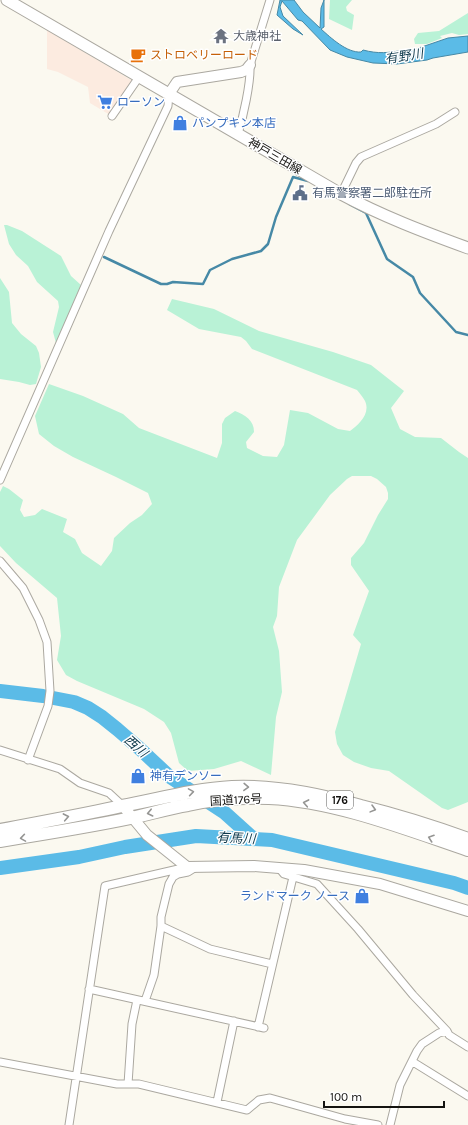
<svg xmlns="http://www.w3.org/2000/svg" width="468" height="1125" viewBox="0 0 468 1125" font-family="Karla,'Noto Sans JP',sans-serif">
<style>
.commercial{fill:#fcebe0}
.green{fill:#b9f2d6}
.water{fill:#5bbbe7;stroke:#4689a6}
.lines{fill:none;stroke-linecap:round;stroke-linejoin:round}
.stream{stroke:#4689a6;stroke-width:2.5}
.river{stroke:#5bbbe7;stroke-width:14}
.street-casing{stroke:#aba8a0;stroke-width:9}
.secondary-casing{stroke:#aba8a0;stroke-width:12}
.primary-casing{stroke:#aba8a0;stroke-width:13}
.highway-casing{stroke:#aba8a0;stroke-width:14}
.street{stroke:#fff;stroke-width:7}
.secondary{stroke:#fff;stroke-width:10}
.primary{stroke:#fff;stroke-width:11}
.highway{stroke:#fff;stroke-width:12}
.oneway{stroke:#959593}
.labels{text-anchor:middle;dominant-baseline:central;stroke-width:3;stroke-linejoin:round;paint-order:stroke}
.shield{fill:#fff;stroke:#5a5a58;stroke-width:1}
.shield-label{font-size:11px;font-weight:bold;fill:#141310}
.worship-label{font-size:12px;fill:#5b616d;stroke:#fff;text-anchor:start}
.food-label{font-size:12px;fill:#c56008;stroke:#fff;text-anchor:start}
.shop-label{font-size:12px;fill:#366cbe;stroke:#fff;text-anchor:start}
.street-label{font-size:12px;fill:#141310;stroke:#fff}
.service-label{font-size:12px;fill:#4e5e75;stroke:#fff;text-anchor:start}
.water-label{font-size:13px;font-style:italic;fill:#0e394c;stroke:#fff}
</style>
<rect width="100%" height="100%" fill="#fbf9f0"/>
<path class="commercial" d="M47 30 131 80 132 84 110 115 90 103 88 87 58 72 47 69Z"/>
<path class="green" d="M330 0H352L346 7 347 11 354 15 352 30 329 19Z
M468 13V34L459 35 452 33 440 36 442 38 427 44H415L414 39 418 33 439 31Z
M4 225H7L22 231 61 256 71 276 81 285 56 343 53 332 59 307 58 301 37 282 28 266 16 255 9 244Z
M0 278 9 292 12 323 21 334 36 346 39 353 41 367 36 384 30 385 19 382 0 379Z
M172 299 214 309 259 331 333 352 371 365 404 391 391 408 400 429 415 437 441 438 459 452 468 458V802L448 810 442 808 389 771 371 768 354 762 343 755 337 744 335 732 361 644 353 635 369 591 351 565V558L364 543 378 515 388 499V493L386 487 377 479 371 476H352L347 479 330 495 297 540 279 587 277 616 273 627 279 651 282 692 276 717 271 775 241 761 214 769 188 771 179 763 171 733 164 722 144 709 77 681 66 675 57 660 61 636 57 598 16 563 0 546V492L3 486 9 489 23 500 20 510 24 517 35 515 42 509 67 519 63 532 75 539 82 553 101 566 112 551 114 538 130 523 142 515 152 504 148 493 116 477 73 457 54 446 39 434 35 416 49 384 83 396 123 414 139 428 217 458 222 443V424L225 418 235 411C245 415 254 420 254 432L246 442 247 448 263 456 277 457 284 445 290 410 308 413 338 429 350 431C358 425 371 414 365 401 363 397 360 394 357 390L252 349 246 341 241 337 199 329 167 310Z"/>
<path class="water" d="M280 0H294L303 12 320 28 321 8 324 0V27L321 29C331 38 347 53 361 52L363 50C378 54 389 53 404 50L407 52 448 38 468 36V52L433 58 427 60 397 64 373 63 347 57 330 50 302 21 298 20 282 1 280 7 283 16 303 35 293 29 277 15Z"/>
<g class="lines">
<path class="stream" d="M349 204 366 213 387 259 413 277 420 293 456 332 468 335
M104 257 161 284H167L173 282 203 284 210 270 232 259 261 251 268 244 276 217 293 177 308 181"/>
<path class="river" d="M0 691 43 696 74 702 88 708 102 717 117 729 139 748 170 777 225 813 254 839
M0 868 79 857 125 847 196 836 272 840 454 883 468 888"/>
<g class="street-casing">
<path id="street" d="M112 116 139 77
M238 134C243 117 251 83 250 65L270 0
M341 194 356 163 361 157 436 124 455 112
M0 480 109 231 168 106 169 94
M0 561 23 588 39 620 47 642 50 691 48 706 28 760
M0 750 60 769 80 783 109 793 123 806
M279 868 284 874 317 884 358 929 413 995 447 1031 449 1035 468 1047
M161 926 210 949 272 964
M89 989 264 1028
M145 1001 154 975 161 926V917L169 884 173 877 178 874 188 872 196 867
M258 1027 293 877
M0 1062 117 1084H139L247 1110 259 1100 270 1098 345 1119 378 1125
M413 1062 468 1096
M128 1084 132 1024 137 1000
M217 1102 234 1021
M69 1125 105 886 187 867
M390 1125 400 1085 417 1051 422 1044 439 1033 447 1031"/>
</g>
<g class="secondary-casing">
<path id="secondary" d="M169 94 177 82 241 72 246 70 250 65
M123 806 147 835 187 867 254 866 304 870 380 884 468 911"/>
</g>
<g class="primary-casing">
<path id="primary" d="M7 0 341 194C382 216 424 232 468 248"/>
</g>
<g class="highway-casing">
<path id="highway" d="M0 830C41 822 81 815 122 806 159 799 195 789 232 787 276 785 319 794 361 806 397 815 433 826 468 839
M0 841C44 834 88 827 131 818 150 814 169 808 188 805 214 799 242 797 269 798 335 801 406 829 468 850"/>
</g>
<use href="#street" class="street"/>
<use href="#secondary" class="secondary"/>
<use href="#primary" class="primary"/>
<use href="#highway" class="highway"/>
</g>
<defs><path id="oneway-chevron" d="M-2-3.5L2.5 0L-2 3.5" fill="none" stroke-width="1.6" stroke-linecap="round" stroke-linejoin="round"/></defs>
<g class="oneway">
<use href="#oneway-chevron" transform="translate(246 787) rotate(2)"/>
<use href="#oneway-chevron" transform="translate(191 792) rotate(-9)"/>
<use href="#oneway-chevron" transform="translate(306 803) rotate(-169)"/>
<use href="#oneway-chevron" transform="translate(373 809) rotate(15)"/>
<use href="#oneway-chevron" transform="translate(150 813) rotate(167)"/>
<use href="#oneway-chevron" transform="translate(66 817) rotate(-11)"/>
<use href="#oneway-chevron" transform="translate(23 838) rotate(171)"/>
<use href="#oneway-chevron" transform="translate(431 838) rotate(-161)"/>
</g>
<defs>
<g id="temple-bare" transform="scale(1.2)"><path d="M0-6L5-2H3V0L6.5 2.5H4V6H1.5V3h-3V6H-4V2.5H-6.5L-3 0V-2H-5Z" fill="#6b7280" stroke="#fff" stroke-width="2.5" paint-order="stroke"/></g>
<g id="cafe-bare" transform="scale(1.2)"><path d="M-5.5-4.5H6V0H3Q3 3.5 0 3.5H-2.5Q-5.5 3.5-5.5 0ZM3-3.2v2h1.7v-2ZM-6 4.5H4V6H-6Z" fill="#e8710a" stroke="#fff" stroke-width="2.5" paint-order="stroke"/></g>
<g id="supermarket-bare" transform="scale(1.2)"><path d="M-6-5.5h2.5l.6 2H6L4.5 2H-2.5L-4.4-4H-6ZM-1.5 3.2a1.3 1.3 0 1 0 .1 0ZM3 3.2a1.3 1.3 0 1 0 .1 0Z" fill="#3f7fe0" stroke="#fff" stroke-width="2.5" paint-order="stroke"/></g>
<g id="shop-bare" transform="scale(1.2)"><path d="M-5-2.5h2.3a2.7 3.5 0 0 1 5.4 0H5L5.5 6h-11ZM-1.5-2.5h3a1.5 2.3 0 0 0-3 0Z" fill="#3f7fe0" stroke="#fff" stroke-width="2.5" paint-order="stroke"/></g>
<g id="civic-bare" transform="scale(1.2)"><path d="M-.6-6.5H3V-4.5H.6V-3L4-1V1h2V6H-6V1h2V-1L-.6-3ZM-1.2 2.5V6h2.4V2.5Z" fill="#5c6f8a" stroke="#fff" stroke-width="2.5" paint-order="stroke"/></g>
</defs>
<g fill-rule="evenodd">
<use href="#temple-bare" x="221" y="36"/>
<use href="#cafe-bare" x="138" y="55"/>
<use href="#supermarket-bare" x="105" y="102"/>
<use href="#shop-bare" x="180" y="123"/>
<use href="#civic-bare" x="300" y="193"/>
<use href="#shop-bare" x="138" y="776"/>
<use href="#shop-bare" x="362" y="896"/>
</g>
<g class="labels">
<rect class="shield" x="327" y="791" width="26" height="18" rx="3"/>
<g class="shield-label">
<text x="340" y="800">176</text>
</g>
<g class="worship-label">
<text x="233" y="36">大歳神社</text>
</g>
<g class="food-label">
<text x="150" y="55">ストロベリーロード</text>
</g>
<g class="shop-label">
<text x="117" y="102">ローソン</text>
<text x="192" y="123">パンプキン本店</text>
<text x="150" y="776">神有デンソー</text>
<text x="350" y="896" text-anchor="end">ランドマーク ノース</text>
</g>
<g class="street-label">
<text transform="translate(275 156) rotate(30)">神戸三田線</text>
<text transform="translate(236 800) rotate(-3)">国道176号</text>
</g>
<g class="service-label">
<text x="312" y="193">有馬警察署二郎駐在所</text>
</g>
<g class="water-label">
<text transform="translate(404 56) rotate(-9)">有野川</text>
<text transform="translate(136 746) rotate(42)">西川</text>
<text transform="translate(236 838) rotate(3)">有馬川</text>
</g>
</g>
<path d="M324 1101v6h120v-6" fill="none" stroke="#141310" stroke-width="2"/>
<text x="330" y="1101" font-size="12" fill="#141310" stroke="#ffffff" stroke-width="3" paint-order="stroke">100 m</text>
</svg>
